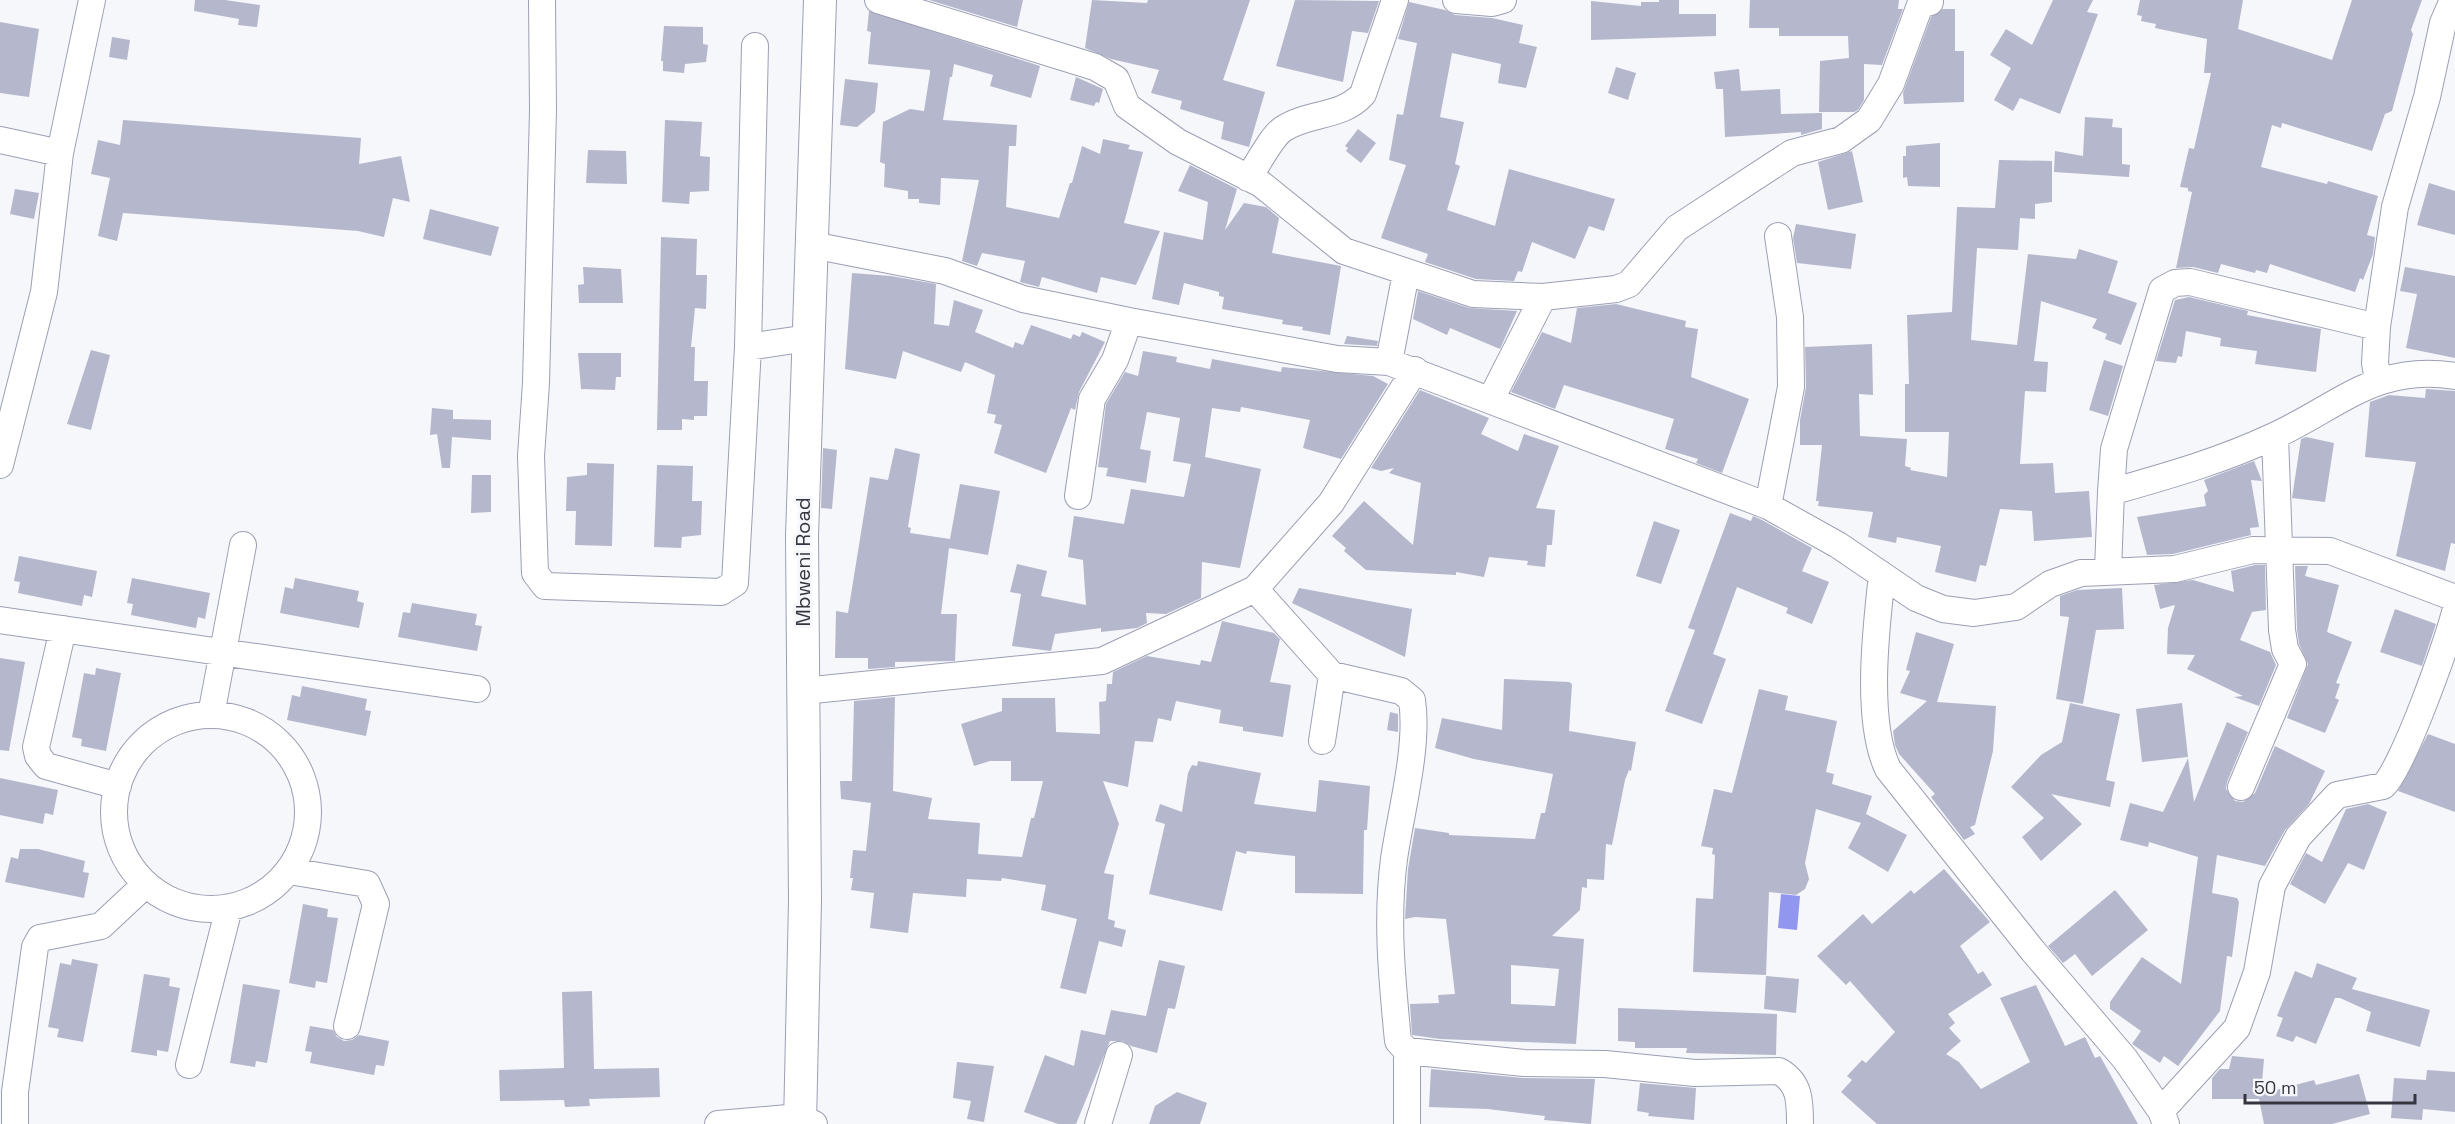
<svg xmlns="http://www.w3.org/2000/svg" width="2455" height="1124" viewBox="0 0 2455 1124" font-family="'Space Grotesk',sans-serif">
<style>
.water{fill:#9197ee}
.building{fill:#b5b7cc;fill-rule:evenodd}
.lines{fill:none;stroke-linecap:round;stroke-linejoin:round}
.minor-casing{stroke:#9c9fb3;stroke-width:28}
.tertiary-casing{stroke:#9c9fb3;stroke-width:34}
.minor{stroke:#fff;stroke-width:26}
.tertiary{stroke:#fff;stroke-width:32}
.labels{text-anchor:middle;dominant-baseline:central;stroke-width:6;stroke-linejoin:round;paint-order:stroke}
.street-label{font-size:20px;fill:#34353e;stroke:#f6f7fb}
</style>
<rect width="100%" height="100%" fill="#f6f7fb"/>
<path class="water" d="M1781 894 1800 896 1797 930 1778 928Z"/>
<path class="building" d="M195 0H225L260 5 257 27 238 25 239 19 194 11Z
M929 0H1023L1017 27Z
M1092 0 1147 3 1148 0H1250L1223 80 1265 92 1249 147 1221 139 1224 122 1180 109 1182 101 1151 93 1159 70 1111 59 1085 48Z
M1295 0 1379 1 1368 33 1352 31 1343 82 1276 66Z
M1659 0H1679V14H1716V36L1591 40V1L1641 6V2H1659Z
M1750 0H1899L1898 9H1903L1882 65 1864 64V100L1858 110 1854 112H1819L1820 61 1849 58 1848 36H1779V28H1749Z
M2053 0H2093L2087 12 2098 14 2060 114 2020 98 2013 111 1994 100 2011 68 1990 55 2006 29 2032 45Z
M2140 0H2243L2238 29 2332 60 2352 0H2422L2411 30 2413 34 2392 111 2385 114 2372 151 2282 123 2281 128 2272 125 2261 167 2327 184 2328 181 2378 196 2367 235 2375 237 2373 254 2363 280 2360 278 2355 292 2270 264 2267 273 2256 270 2255 273 2221 264 2218 273 2193 267 2176 268 2192 192 2188 191V188L2180 187 2189 148 2194 149 2211 73H2204L2207 39 2155 28 2156 24 2141 21 2142 16 2137 15Z
M1409 2 1445 10 1455 15 1492 18 1523 25 1519 43 1537 47 1526 88 1498 83 1501 64 1452 53 1440 117 1464 122 1455 164 1460 166 1447 210 1495 226 1509 169 1615 199 1604 231 1589 226 1575 259 1532 242 1522 272 1518 271 1514 281 1476 279 1425 262 1428 254 1381 238 1406 165 1389 160 1397 114 1403 115 1417 43 1398 39Z
M1943 9H1955V51H1964V102L1904 104 1903 93 1931 17Z
M869 11 1040 66 1031 98 990 86 993 75 954 64 952 77H950L943 120 1017 125 1016 146H1009L1006 207 1059 218 1070 183H1072L1082 146 1100 154 1103 139 1130 145 1128 149 1143 152 1124 223 1160 231 1136 285 1101 277 1097 293 1042 277 1039 287 1020 282 1025 261 982 253 977 266 962 261 979 180 941 178 940 205 919 203V199H908V191L884 187 885 164 880 162 883 122 910 109 924 111 930 73V70L868 64 871 32 867 31Z
M0 22 39 29 29 97 0 93Z
M664 26 703 27V44L708 45 706 62 685 64 684 73 663 71V61H661Z
M112 37 130 40 127 60 109 57Z
M1616 67 1636 73 1628 100 1608 93Z
M1739 69 1741 91 1780 89 1781 114 1822 113V129L1801 135V132L1725 137 1723 89H1716L1714 72Z
M1076 77 1103 89 1099 103 1096 102 1094 106 1070 100Z
M845 79 878 83 875 112 857 127 840 125Z
M2085 117 2113 119 2112 127 2122 128V164L2130 165 2129 177 2054 172 2055 151 2083 156Z
M123 120 361 138 359 164 401 156 410 202 393 198 384 237 358 231 123 213 117 241 98 236 110 178 91 174 98 140 120 145Z
M665 120 702 122 700 156 710 157 709 191 690 192 689 204 662 202Z
M1358 129 1376 143 1361 163 1346 151 1348 148 1345 146Z
M1940 143V187L1908 186 1907 177 1903 178V156H1906V146Z
M588 150 626 151 627 184 586 183Z
M1852 151 1863 202 1828 210 1818 162Z
M1999 160 2052 161V202L2035 204V219L2020 218 2018 250 1977 248 1971 340 2017 345 2028 254 2076 259 2079 249 2118 261 2108 293 2137 303 2121 345 2105 339 2107 334 2092 328 2097 319 2041 301 2034 361 2048 362 2046 392 2025 391 2020 464 2053 463 2055 493 2089 491 2092 537 2034 541 2032 511 2000 509 1986 566 1980 565 1976 582 1935 572 1941 546 1897 537 1896 543 1868 537 1873 512 1818 506 1819 501H1816L1822 445H1800V420L1806 387 1805 347 1872 344 1873 395 1859 394 1860 436 1907 439 1905 466 1911 468 1910 470 1947 477 1949 432H1905V384H1909L1907 315 1952 312 1957 207 1995 208Z
M1190 165 1237 189 1225 230 1244 203 1266 207 1279 218 1272 253 1341 266 1330 335 1302 330 1303 327 1282 324 1283 320 1222 309 1224 297 1219 296V292L1184 283 1179 305 1152 299 1164 232 1203 240 1208 202 1178 191Z
M2429 183 2455 191V235L2417 225Z
M15 189 39 193 34 219 10 214Z
M430 209 499 227 491 256 423 239Z
M1796 224 1856 234 1851 269 1797 263 1793 238Z
M661 237 697 239 696 275H707L706 309 695 308 691 347H695L694 381H708L707 416H694V420L682 419V430H657Z
M583 267 621 269 623 303H579L578 285 584 284Z
M2405 267 2455 276V358L2406 348 2417 294 2400 291Z
M852 273 891 276 936 284 934 324 949 326 954 300 983 310 975 332 1013 348 1015 342 1023 345 1031 325 1071 339 1073 334 1080 337 1082 332 1105 342 1079 392 1075 410 1071 408 1046 473 994 453 1002 425 994 423 996 415 987 413 995 375 965 362 961 372 903 351 896 379 845 369Z
M1418 291 1469 308 1517 311 1500 349 1450 328 1447 335 1413 319Z
M2189 297 2248 311 2247 315 2321 329 2316 372 2255 364 2257 351 2220 346 2221 338 2186 331 2182 357 2178 356 2176 363 2156 361 2175 300Z
M1616 304 1686 321 1685 327 1698 329 1691 377 1749 399 1722 473 1696 463 1698 459 1665 449 1674 419 1564 385 1555 409 1511 392 1542 332 1571 343 1577 308Z
M1347 336 1378 341 1377 346 1344 344Z
M91 350 110 355 91 430 67 424Z
M1143 351 1177 357 1176 362 1210 369 1212 359 1281 372 1282 367 1373 376 1388 384 1341 459 1303 448 1310 420 1241 407 1240 412 1212 408 1205 457 1261 469 1240 568 1202 562 1201 598 1166 614 1146 613 1147 623 1137 628 1101 632V628L1055 634 1051 651 1012 646 1021 594 1010 592 1017 564 1047 571 1041 596 1086 605 1083 560 1068 557 1074 516 1124 524 1131 489 1184 497 1191 464 1173 461 1180 418 1147 412 1140 449 1151 451 1146 483 1106 476 1108 468 1098 467 1106 404 1125 372 1138 376Z
M578 353H621V377H616L615 390 581 389Z
M2104 360 2123 366 2108 416 2089 410Z
M2426 389 2455 391V544L2451 543 2445 571 2396 556 2416 462 2365 457 2370 402 2389 395 2425 398Z
M1420 390 1489 418 1481 434 1518 451 1524 434 1559 446 1536 508 1555 510 1552 545H1547L1545 567 1527 565 1528 561 1489 557 1484 577 1456 572V575L1366 570 1344 551 1346 548 1332 536 1364 501 1413 545 1421 483 1389 473 1394 468 1381 471 1371 468Z
M432 408 453 410V419L491 420V440L452 437 450 468H442L437 434 430 435Z
M2306 437 2334 443 2325 502 2292 498 2301 439Z
M823 448 837 450 832 509 821 508Z
M895 448 920 454 908 527 911 528 910 533 950 539 960 484 1000 491 988 555 949 548 941 614H957L955 661 895 662V667L868 669V658H835L836 611 848 613 870 477 888 480Z
M2254 461 2262 481 2251 480 2259 527 2250 528 2251 535 2173 554 2147 555 2137 517 2206 506 2204 495 2208 491 2204 480Z
M587 463 614 464 612 546 575 545 576 511H566L567 477 587 475Z
M657 465 693 466 692 501H702L701 535 682 537 681 548 654 547Z
M472 475H491V512L471 513Z
M1730 513 1751 521 1753 516 1762 520 1812 548 1802 571 1829 582 1812 624 1786 613 1788 608 1737 587 1713 654 1726 659 1702 724 1665 711 1695 630 1688 628Z
M1654 521 1680 530 1661 584 1636 576Z
M19 556 97 571 92 597 84 595 82 606 18 593 20 582 14 581Z
M2255 565H2265L2266 610 2252 612 2240 640 2270 652 2276 665 2259 706 2234 697 2243 696 2187 669 2195 655 2167 654 2168 628 2175 605 2160 609 2154 585 2193 580 2234 592 2231 571Z
M2295 566H2308L2305 576 2339 585 2327 632 2352 642 2336 683 2340 684 2335 698 2339 700 2325 733 2287 718 2308 664 2299 644 2297 629Z
M132 578 210 593 205 619 198 617 196 628 131 615 133 604 127 603Z
M295 578 359 591 357 601 364 603 359 628 280 613 285 587 293 589Z
M1299 588 1412 609 1405 657 1292 603Z
M2122 588 2124 629 2096 630 2083 704 2056 699 2069 617 2060 616V596L2077 590Z
M412 603 477 614 475 625 482 626 477 651 398 637 403 612 410 613Z
M2395 609 2436 624 2422 666 2380 652Z
M1222 621 1274 633 1280 639 1270 682 1291 685 1283 737 1243 731V727L1219 723 1221 710 1176 701 1171 721 1158 718 1153 742 1135 741 1128 787 1103 781 1119 824 1104 873 1114 875 1108 919 1115 921 1114 927 1126 930 1122 947 1099 941 1086 994 1060 988 1077 919 1041 910 1046 885 1002 878 1001 881 967 879 966 897 913 893 908 933 870 928 874 893 851 890 853 878H850L853 850 866 851 871 803 841 799 840 781H852L854 701 895 697 893 791 932 798 928 819 980 823 978 854 1022 857 1031 818H1034L1043 781H1011V761H990L974 766 961 724 1002 711V698H1055L1056 732 1100 734 1099 702 1106 701 1107 684H1112L1113 672 1147 656 1200 665 1201 660 1211 662Z
M1916 632 1954 644 1937 702 1996 706 1993 751 1975 825 1970 827 1975 834 1964 840 1931 797 1935 794 1899 754 1895 745 1893 731 1927 701 1900 693 1910 671 1906 670Z
M0 658 25 662 9 751 0 750Z
M96 668 121 673 106 751 81 746 82 739 72 737 84 673 95 675Z
M1504 679 1569 682 1572 684 1569 731 1636 742 1631 771 1629 770 1625 780 1612 845 1606 844 1604 880 1587 879V888L1582 887 1580 910 1552 936 1584 939 1576 1044 1440 1039 1412 1035 1410 1004 1439 1003 1438 995 1455 994 1446 919 1415 917 1405 919 1408 869 1415 828 1449 833V835L1535 839 1541 813H1545L1553 774 1474 759 1435 748 1442 718 1502 730ZM1511 965 1559 969 1555 1006 1511 1004Z
M302 686 367 699 365 710 371 711 366 736 287 720 292 695 300 697Z
M1759 689 1788 696 1785 710 1837 721 1826 772 1834 774 1832 784 1872 796 1866 814 1907 835 1888 872 1848 848 1861 823 1816 809 1805 863 1809 879 1805 889 1796 895 1769 892 1766 975 1693 972 1696 898 1713 899 1715 855 1712 854 1713 848 1701 846 1714 789 1732 793Z
M2070 703 2120 714 2106 780 2115 782 2110 807 2051 794 2082 824 2041 861 2022 837 2044 818 2011 787 2041 755 2062 742Z
M2182 703 2188 757 2142 762 2136 709Z
M1390 712 1398 714V732L1387 730Z
M2227 722 2248 732 2227 782 2226 789 2235 801 2243 802 2255 793 2275 746 2325 771 2309 804 2285 830 2265 866 2217 855 2212 893 2237 898 2239 902 2232 957 2227 956 2220 1011 2178 1066 2164 1056 2160 1063 2132 1044 2141 1031 2110 1009V1002L2142 957 2181 984 2198 857 2149 842 2148 847 2120 840 2130 803 2163 812 2188 758 2194 802Z
M2428 734 2455 744V812L2398 791Z
M1198 761 1261 773 1254 804 1316 812 1319 780 1370 786 1367 830H1364L1363 894 1295 893V856L1247 851 1246 854 1236 851 1222 911 1149 894 1165 824 1155 821 1160 804 1182 812 1188 773 1192 765 1197 766Z
M0 778 58 790 53 815 45 813 43 824 0 815Z
M2368 804 2387 812 2364 870 2348 863 2325 904 2290 884 2306 853 2322 862 2346 809Z
M20 849H38L85 861 83 872 89 873 84 898 5 882 11 857 18 859Z
M1944 869 1990 922 1960 946 1978 974 1983 971 1992 985 1948 1014 1955 1023 1949 1028 1961 1041 1946 1054 1959 1062 1981 1089 2030 1062 2000 998 2036 985 2065 1046 2085 1037 2095 1058 2100 1056 2138 1124H1877L1841 1092 1852 1080 1847 1076 1862 1060 1866 1063 1895 1032 1850 981 1846 985 1817 956 1863 914 1872 924 1911 890 1914 894Z
M2115 890 2148 930 2092 976 2075 954 2063 963 2048 946Z
M303 904 328 909 327 917 338 918 327 983 316 981 315 988 289 983Z
M72 959 98 964 83 1042 57 1037 59 1029 48 1027 60 963 71 965Z
M1159 960 1185 966 1175 1009 1168 1008 1157 1053 1131 1046 1123 1041H1110L1076 1124H1058L1024 1112 1045 1055 1074 1066 1081 1030 1105 1035 1111 1010 1146 1016Z
M2317 963 2357 978 2352 989 2430 1010 2420 1047 2366 1031 2371 1012 2340 998H2335L2316 1044 2296 1036 2293 1042 2276 1036 2283 1018 2277 1016 2295 971 2312 978Z
M144 974 170 978 169 986 180 988 168 1052 157 1050V1056L131 1052Z
M1766 976 1799 979 1796 1013 1764 1009Z
M243 984 280 990 267 1063 256 1061 255 1067 230 1063Z
M592 991 594 1069 659 1068 660 1097 589 1099 590 1106 565 1107 564 1100 500 1101 499 1070 564 1068 562 992Z
M1618 1008 1777 1014 1776 1055 1686 1053 1687 1048H1635V1042L1618 1041Z
M310 1026 333 1030 337 1037 344 1041 352 1040 359 1035 389 1041 384 1066 376 1065 374 1075 310 1063 312 1052 305 1051Z
M2232 1056 2264 1059 2261 1094 2314 1080 2316 1085 2359 1074 2370 1114 2332 1124H2264L2259 1099H2212V1078L2220 1069H2229Z
M957 1062 994 1066 984 1122 967 1119 971 1101 953 1098Z
M1431 1069 1523 1078 1595 1079 1591 1124 1544 1120 1545 1116 1488 1109 1429 1107Z
M2427 1070 2455 1072V1112L2423 1109 2422 1120 2391 1118 2394 1078 2426 1080Z
M1640 1083 1696 1088 1694 1120 1648 1116 1649 1113 1637 1111Z
M1177 1092 1207 1103 1200 1124H1149L1155 1106Z"/>
<g class="lines">
<g class="minor-casing">
<path id="minor" d="M542 0 543 110 536 383 531 456 535 573 545 586 721 592 735 583 748 347 808 338
M878 0 1095 67 1116 79 1127 106 1178 142 1261 184 1344 251 1473 294 1543 297 1616 289 1629 284 1677 228 1792 153 1841 140 1869 120 1891 84 1920 5 1930 2
M1456 0 1492 3 1503 0
M0 140 60 153
M1248 178C1257 166 1271 137 1283 129 1308 112 1342 118 1363 94L1395 0
M812 245 945 271 1023 299 1129 321 1337 359 1389 362 1768 506 1838 545 1916 598 1943 609 1974 613 2016 607 2050 584 2081 573 2175 569 2253 550 2330 551 2455 598
M748 347 755 46
M1389 362 1406 273
M2378 380 2375 363 2377 327 2395 207 2427 97 2443 23 2453 0
M1491 399 1543 297
M0 465 44 292 60 153 92 0
M2111 492 2114 449 2162 290 2175 283 2190 282 2377 327
M1078 496 1092 399 1115 360 1129 321
M1768 506 1791 387 1790 317 1778 236
M2108 570 2111 492C2167 476 2221 461 2274 436 2339 406 2377 363 2455 376
M1882 575C1876 628 1865 721 1888 769L2033 951 2125 1059 2161 1111 2166 1124
M1255 589 1332 675 1401 691 1412 700C1419 746 1401 811 1394 859 1386 920 1392 979 1398 1041L1407 1051 1524 1063 1605 1064 1695 1073 1779 1071C1800 1083 1800 1101 1800 1124
M0 620 477 689
M63 629 36 747 38 756 46 766 118 786
M803 691 1102 661 1255 589 1331 503 1415 370
M211 715 243 545
M114 812a97 97 0 1 1 194 0a97 97 0 1 1-194 0Z
M1322 741 1332 675
M2241 787 2293 664 2285 649 2282 630 2275 436
M289 871 367 884 376 904 347 1026
M189 1065 229 908
M2161 1111 2237 1028 2257 972 2272 886 2298 837 2337 795 2383 786C2402 771 2448 641 2455 612
M15 1124V1092L35 947 40 938 101 926 146 884
M718 1124 799 1117 814 1124
M1098 1124 1119 1055
M1407 1124V1051"/>
</g>
<g class="tertiary-casing">
<path id="tertiary" d="M800 1124 805 901 802 536 820 0"/>
</g>
<use href="#minor" class="minor"/>
<use href="#tertiary" class="tertiary"/>
</g>
<g class="labels">
<g class="street-label">
<text transform="translate(803 562) rotate(-90)">Mbweni Road</text>
</g>
</g>
<path d="M2245 1094v9h170v-9" fill="none" stroke="#34353e" stroke-width="3"/>
<text x="2254" y="1094" font-size="18" fill="#34353e" stroke="#f6f7fb" stroke-width="4.5" paint-order="stroke">50 m</text>
</svg>
